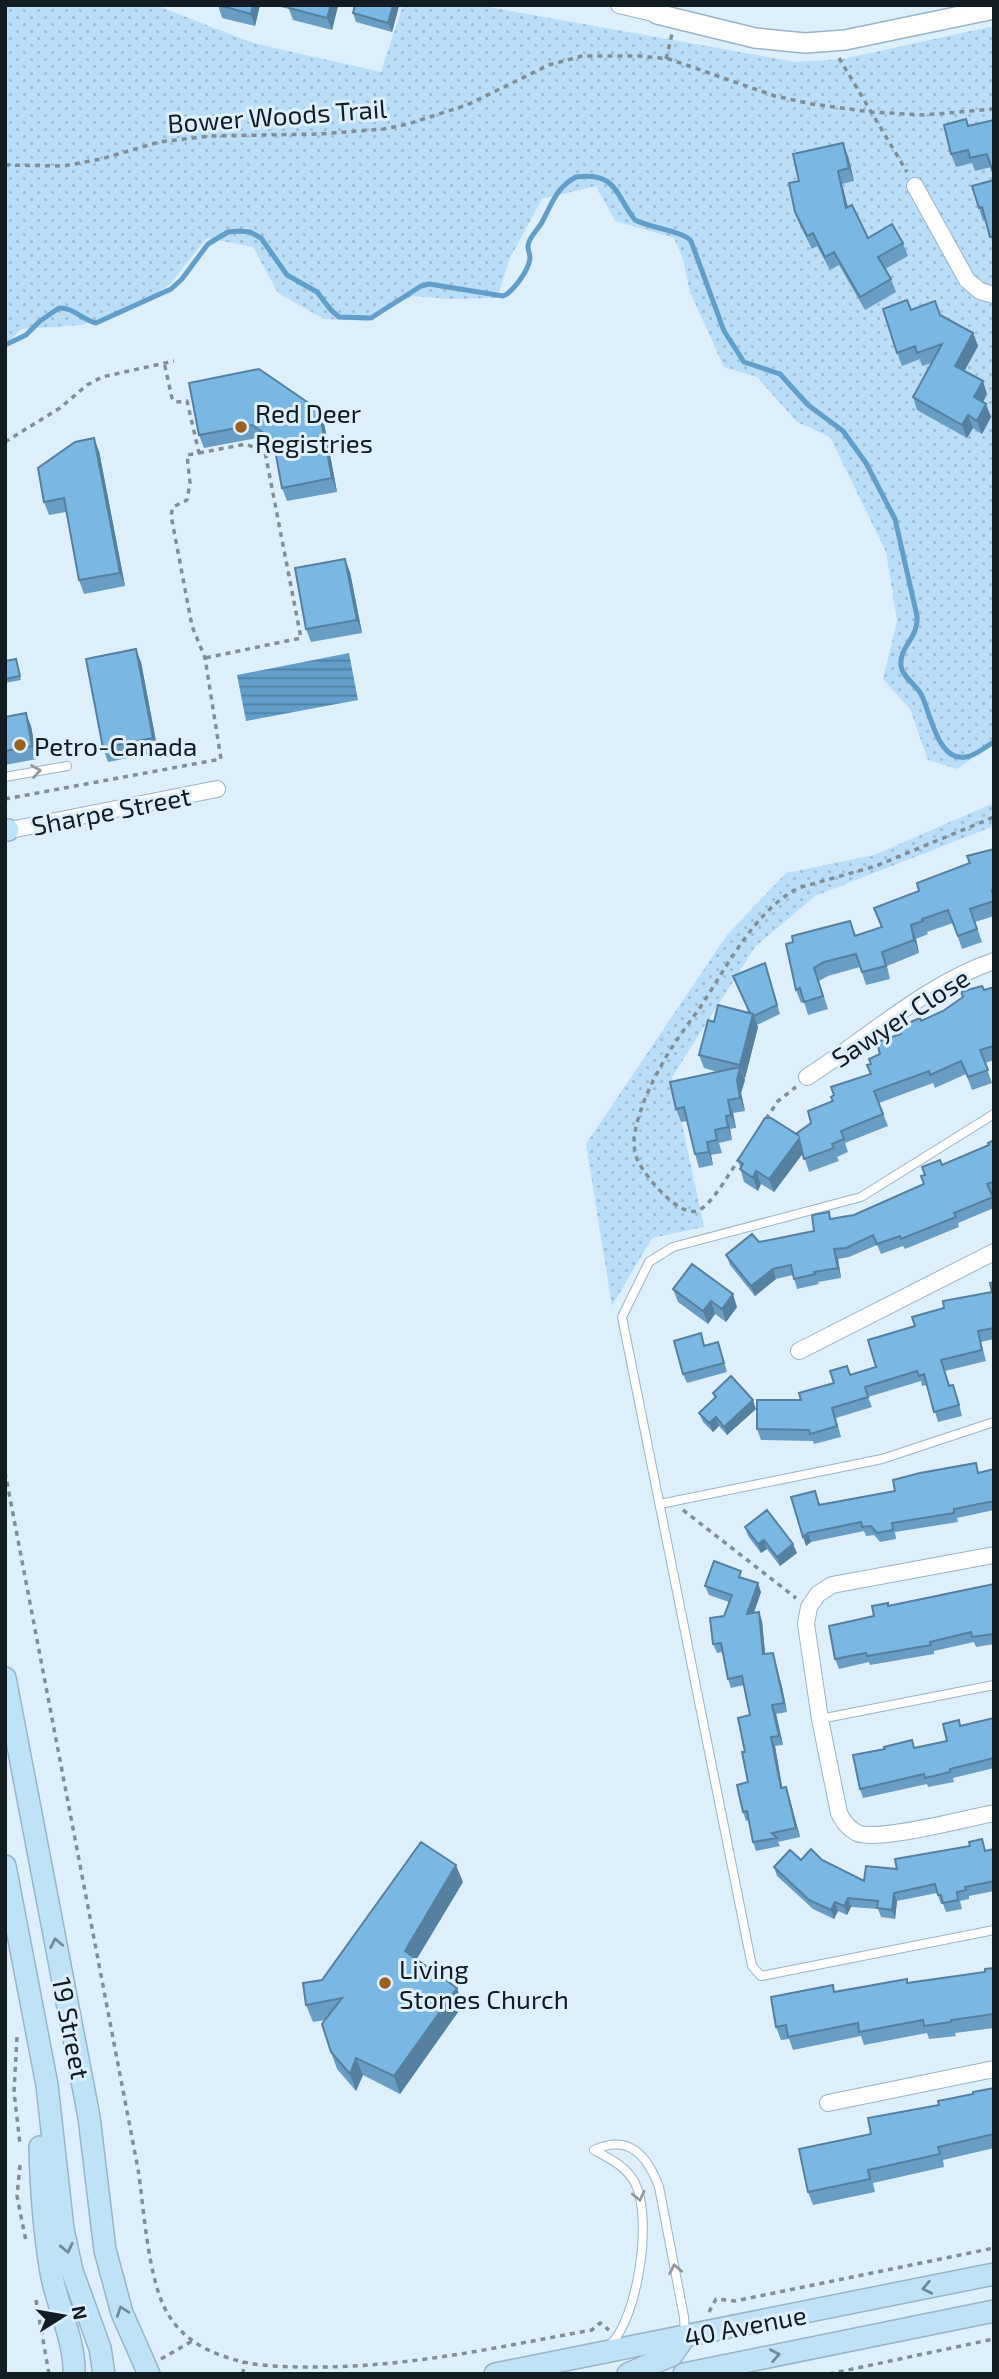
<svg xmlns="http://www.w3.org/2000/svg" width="999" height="2379" viewBox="0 0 999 2379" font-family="'Exo 2',sans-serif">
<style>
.park{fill:url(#park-dots)}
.water{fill:url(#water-rules)}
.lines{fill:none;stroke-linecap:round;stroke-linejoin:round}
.stream{stroke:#629ec9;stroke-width:5}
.service-casing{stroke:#98b4c9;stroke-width:10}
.minor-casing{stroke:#98b4c9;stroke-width:18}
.tertiary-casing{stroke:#98b4c9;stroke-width:22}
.secondary-casing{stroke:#98b4c9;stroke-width:24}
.path{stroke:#808e98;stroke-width:3.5;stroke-dasharray:5 5;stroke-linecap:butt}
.service{stroke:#fff;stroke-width:8}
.minor{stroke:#fff;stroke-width:16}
.tertiary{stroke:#fff;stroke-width:19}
.secondary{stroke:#c0e2f7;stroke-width:21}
.wall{fill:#6a9dc3}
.shaded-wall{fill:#56809f}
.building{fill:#7bb7e3;stroke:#56809f;stroke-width:2}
.oneway{stroke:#94999c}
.oneway2{stroke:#718998}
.poi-dot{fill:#9b5f22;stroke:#deeffc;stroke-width:2.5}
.labels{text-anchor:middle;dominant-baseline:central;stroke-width:6;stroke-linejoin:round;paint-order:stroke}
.street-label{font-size:26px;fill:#111c23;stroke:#deeffc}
.poi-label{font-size:26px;fill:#111c23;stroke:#deeffc;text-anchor:start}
</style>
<defs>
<pattern id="park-dots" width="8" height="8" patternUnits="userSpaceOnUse" patternTransform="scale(1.75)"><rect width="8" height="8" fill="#baddf8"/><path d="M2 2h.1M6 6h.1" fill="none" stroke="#9fbdd4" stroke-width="1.8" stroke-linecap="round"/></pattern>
<pattern id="water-rules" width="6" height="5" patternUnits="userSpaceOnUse" patternTransform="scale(1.75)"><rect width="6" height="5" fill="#629ec9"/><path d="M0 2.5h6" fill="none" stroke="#4f80a3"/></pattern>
</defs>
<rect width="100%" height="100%" fill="#deeffc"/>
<path class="park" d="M5 5H155L253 43 381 72 403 5H478L796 62 843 59 994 26V742L957 769 928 760 910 709 883 679 897 621 886 552 830 437 797 422 757 377 724 367 690 292 683 259 674 238 615 221 596 186 542 199 510 258 497 298 450 299 412 296 368 321 324 319 278 293 253 247 207 238 170 284 139 306 82 325 22 329 5 344Z
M994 803V826L815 896 755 947 672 1077 704 1227 652 1238 612 1306 586 1144 727 935 786 873 874 855Z"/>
<path class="water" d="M349 653 358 700 246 721 237 675Z"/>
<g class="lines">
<path class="stream" d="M5 345 26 335 40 321 59 308C72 307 83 320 96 323L171 289 182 279 208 244 228 232 239 231 250 232 261 238 287 275 317 292 331 310 339 317 371 318 421 286 429 284 503 296C513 292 529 270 530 258 530 252 526 248 529 242 531 236 537 230 541 224 551 206 556 187 576 177 618 172 615 195 635 220 650 228 683 231 691 241L724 331 744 362 780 374 808 405 843 431 866 463 895 519 917 616C919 638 899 646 901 666 902 677 918 686 922 696 931 715 938 762 966 757 975 756 985 747 994 742"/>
<g class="service-casing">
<path id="service" d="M5 777 67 766
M994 1114 861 1197 673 1247 649 1262 622 1317 752 1966 761 1976 994 1930
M660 1504 882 1459 994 1422
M820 1719 994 1685
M594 2150C629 2134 647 2155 659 2187L684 2317 685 2334
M594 2150C610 2159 626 2166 635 2183 653 2218 638 2318 610 2345"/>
</g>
<g class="minor-casing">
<path id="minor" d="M619 5 657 14
M915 186 967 280 980 291 994 295
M5 831 217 789
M807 1077C867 1039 926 984 994 961
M799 1351 994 1252
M994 1555 832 1585 818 1594 809 1607 806 1624 820 1719 839 1813C843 1822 848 1828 857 1833 878 1842 968 1818 994 1813
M828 2103 994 2069"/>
</g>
<g class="tertiary-casing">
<path id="tertiary" d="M659 5 657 14 755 38 805 43 845 40 994 9"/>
</g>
<g class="secondary-casing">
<path id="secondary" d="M5 830H8
M5 1678 89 2117 105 2250 122 2313 149 2374
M5 1866 47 2085 63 2229 72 2271 100 2348 104 2374
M40 2147C41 2188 44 2231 51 2272 57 2307 75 2339 74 2374
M495 2374 994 2274
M628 2374 672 2355 685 2336
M684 2374 994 2311"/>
</g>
<path class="path" d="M839 58 907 172
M666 59 672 34
M5 165 64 166 101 159 159 142 210 136 319 134 384 129 408 124 467 105 549 65 582 56H639L669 59 775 96 812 104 871 112 924 115 994 109
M5 442 60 408 87 385 102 377 174 361
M199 453 246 444 265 452 301 638 205 658
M5 799 221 759 205 658 192 626 171 515 173 507 187 500 190 483 187 455 199 453 187 401 175 402 172 398 164 362
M766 1119 778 1101 796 1087
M740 1158C730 1171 712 1206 697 1211 679 1217 647 1178 639 1163 634 1154 633 1142 635 1132 639 1111 649 1087 660 1068 671 1046 687 1026 701 1006 728 965 754 912 798 888L876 866 994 817
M5 1472 138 2169C144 2208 148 2282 168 2314 181 2336 201 2349 226 2357 253 2367 286 2367 315 2367 411 2367 498 2347 592 2330L600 2323 609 2330
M683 1510 796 1598
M17 2037 14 2092 20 2144
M20 2165 17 2196 26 2241
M36 2300 49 2374
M709 2312 716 2299 735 2301 994 2248
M161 2359 192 2341
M243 2374 244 2362
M829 2374 994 2339"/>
<use href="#service" class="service"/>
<use href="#minor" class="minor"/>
<use href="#tertiary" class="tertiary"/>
<use href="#secondary" class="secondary"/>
</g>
<path class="wall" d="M218 5H260L255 26 222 18Z
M272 5H337L338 6 332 30 293 20 289 9Z
M399 6 392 32 356 22 353 13Z
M966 119 969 126 994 120 991 167 975 171 972 163 956 167 951 154Z
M848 156 854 181 842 184 848 207 868 238 903 243 908 256 885 269 891 279 896 292 865 310 839 265 830 270 817 246 812 249 800 225 795 212 799 181Z
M994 180V247L986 220 983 221 979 208Z
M911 310 940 315 973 333 978 346 964 371 987 394 983 402 991 417 982 434 973 428 967 438 917 410 913 397 932 363 922 366 920 359 902 366 897 353Z
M189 383 324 423 337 492 287 501 282 488 275 450 257 438 204 448 199 435Z
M99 451 125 586 84 594 79 580 66 512 49 515 44 502Z
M350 572 362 633 311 642 306 629Z
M16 659 21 680 5 683V661Z
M141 662 158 752 108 762 103 748Z
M5 717 31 726 37 759 5 765Z
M994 849V916L975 922 982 942 962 949 953 923 927 932 928 934 916 939 919 953 887 966 890 979 866 985 860 967 828 976 819 981 828 1009 808 1015 804 1002 801 1003 796 990 786 944 855 935 882 927 874 908 919 891 970 863 967 856Z
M768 972 780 1014 757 1025 758 1027 745 1078H744L745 1080 741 1093 745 1111 733 1113 736 1128 730 1129 732 1140 719 1143 722 1153 711 1155 713 1165 699 1168 695 1154 687 1121 681 1122 676 1109 718 1072 704 1068 699 1055 714 1022 749 1013 733 976Z
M994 987V1060L985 1063 992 1083 972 1090 966 1074 935 1088 933 1083 879 1103 888 1126 845 1143 848 1152 837 1157 839 1161 809 1172 803 1153 774 1192 761 1184 758 1191 744 1182 738 1160 798 1135 833 1101 870 1074V1064L900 1034 921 1021 943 1011 984 990Z
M994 1140V1193L992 1194 994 1199V1208L958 1223 959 1227 905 1249 903 1246 881 1254 877 1245 849 1257 838 1259 841 1278 818 1282 819 1284 797 1289 793 1275 776 1279 755 1296 730 1265 726 1255 759 1242 814 1231 831 1219 854 1215 924 1184 942 1165 989 1145Z
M994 1282V1339L981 1342 986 1361 945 1371 950 1386 957 1396 962 1416 938 1422 927 1385 922 1386 921 1381 868 1397 872 1407 836 1418 841 1437 814 1444 813 1441 761 1440 757 1429 801 1400 850 1375 876 1367 915 1326 944 1308 992 1292Z
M673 1289 737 1307 726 1322 715 1314 708 1324 678 1302Z
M718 1342 727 1372 687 1383 683 1374 705 1346Z
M713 1393 756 1409 727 1435 719 1426 713 1432 703 1422 699 1413 715 1399Z
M994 1469V1510L957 1518 958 1522 895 1532 896 1539 880 1542 874 1535 866 1536 864 1531 811 1542 806 1546 815 1491 820 1504 895 1491Z
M745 1527 797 1553 780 1566 767 1549 761 1553 748 1536Z
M744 1579 761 1592 754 1613 762 1621 765 1654 773 1653 782 1687 787 1712 776 1714 783 1745 775 1746 782 1788 786 1787 789 1796 800 1837 778 1842 780 1846 756 1851 753 1842 749 1820 746 1821 743 1812 748 1782 745 1752 750 1715 744 1685 731 1688 728 1679 723 1652 717 1653 713 1644 729 1602 709 1595 705 1586Z
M994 1584V1644L976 1647 974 1642 934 1651V1654L870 1665 869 1662 839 1669 835 1659 874 1616 889 1606Z
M994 1718V1768L953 1778 954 1782 928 1787 927 1784 863 1798 860 1789 915 1748 947 1741 961 1725Z
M994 1849V1891L969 1896V1899L960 1901 962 1909 946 1912 943 1904H941L937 1893 897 1901 895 1919 881 1917 878 1909 851 1907 847 1915 838 1911 834 1919 813 1909 777 1876 774 1867 801 1860H822L864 1881 897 1869Z
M463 1882 417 1959 463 2005 400 2094 363 2075 356 2091 337 2069 331 2052 326 2020 313 2022 306 2005 322 1980Z
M994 1968V2028L955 2033 956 2036 929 2039 927 2033 864 2045 861 2036 793 2050 789 2039 781 2040 776 2027 835 1992 907 1979 908 1983 985 1972Z
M994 2088V2148L943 2160 944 2167 873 2183 875 2192 813 2205 808 2192 871 2134 939 2105Z"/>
<path class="shaded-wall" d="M253 5H260L255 26 251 14Z
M331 5H337L338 6 332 30 327 18Z
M393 5 399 6 392 32 388 23Z
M843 143 848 156 854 181 849 168Z
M838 171 842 184 851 221 846 208Z
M973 333 978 346 960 379 955 366Z
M983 381 987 394 979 410 974 397Z
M986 404 991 417 982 434 977 421Z
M319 410 324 423 337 492 332 478Z
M968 415 973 428 967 438 962 425Z
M94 438 99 451 125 586 120 573Z
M345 559 350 572 362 633 357 620Z
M136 649 141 662 158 752 153 738Z
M26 713 31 726 37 759 32 746Z
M911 925 916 939 919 953 914 940Z
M753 1014 758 1027 745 1078 740 1065Z
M740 1067 745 1080 741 1093 745 1111 740 1098 737 1080Z
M728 1100 733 1113 736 1128 731 1115Z
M726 1116 730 1129 732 1140 728 1127Z
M799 1139 804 1152 774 1192 769 1179Z
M707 1142 711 1155 713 1165 709 1152Z
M756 1171 761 1184 758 1191 753 1178Z
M834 1249 838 1259 841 1278 838 1268Z
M773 1269 776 1279 755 1296 751 1286Z
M733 1294 737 1307 726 1322 722 1309Z
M711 1301 715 1314 708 1324 703 1311Z
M753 1400 756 1409 727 1435 724 1427Z
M716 1417 719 1426 713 1432 709 1423Z
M808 1533 811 1542 806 1546 803 1537Z
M764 1540 767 1549 761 1553 758 1544Z
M793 1544 797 1553 780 1566 777 1557Z
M758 1583 761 1592 750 1623 747 1614Z
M759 1612 762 1621 766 1663 763 1654Z
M773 1653 782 1687 787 1712 784 1703Z
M772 1705 776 1714 783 1745 779 1736Z
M771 1737 775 1746 784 1797 781 1788Z
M786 1787 789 1796 800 1837 796 1828Z
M456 1865 463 1882 411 1968 405 1951Z
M894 1893 897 1901 895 1919 892 1910Z
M848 1898 851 1907 847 1915 844 1906Z
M835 1902 838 1911 834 1919 831 1910Z
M457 1988 463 2005 400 2094 394 2076Z
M356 2058 363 2075 356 2091 350 2074Z"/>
<path class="building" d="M218 5H253L251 14Z
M289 5H331L327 18 289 8Z
M355 5H393L388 23 353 13Z
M966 119 968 126 994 120V176L987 154 970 158 968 150 951 154 944 125Z
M843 143 849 168 838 171 846 208 852 205 868 238 892 224 903 243 878 257 891 279 860 297 834 252 825 257 813 233 807 236 795 212 789 183 799 181 793 154Z
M994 180V236L990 237 982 207 979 208 972 186Z
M907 300 911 310 935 301 940 315 973 333 955 366 983 381 974 397 986 404 977 421 968 415 962 425 913 397 942 344 917 353 915 346 897 353 883 309Z
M259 369 319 410 332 478 282 488 273 439 252 425 199 435 189 383Z
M94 438 120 573 79 580 64 498 44 502 38 468 75 442Z
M345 559 357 620 306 629 295 568Z
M136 649 153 738 103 748 86 659Z
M16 659 20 676 5 679V661Z
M26 713 32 746 5 751V717Z
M994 849V889L992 890 994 901 970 909 977 929 958 936 948 910 922 919 923 921 911 925 914 940 882 952 886 966 862 972 856 954 824 962 814 968 823 996 804 1002 800 988 796 990 786 944 793 942 792 936 850 921 855 936 882 927 874 908 919 891 917 883 970 863 967 856Z
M765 963 777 1005 754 1016 753 1014 750 1013 733 976Z
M982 986 984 990 994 987V1046L980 1050 988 1070 968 1077 961 1061 930 1075 929 1071 874 1091 883 1114 841 1131 844 1139 832 1144 834 1148 804 1159 799 1139 769 1179 756 1171 753 1178 740 1169 743 1164 738 1160 765 1118H771L798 1135 797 1133 811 1123 808 1111 833 1101 831 1097 834 1095 831 1087 871 1074 867 1065 871 1064 869 1059 880 1054 877 1042 901 1034 898 1027 920 1018 921 1021 943 1011 963 997 961 992Z
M718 1005 753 1014 740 1065 699 1055 708 1020 714 1022Z
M740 1067 737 1080 740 1098 728 1100 731 1115 726 1116 728 1127 715 1130 717 1140 707 1142 709 1152 695 1154 684 1107 676 1109 670 1082Z
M994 1140V1182L987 1184 993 1197 954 1213 956 1217 901 1239 900 1236 877 1244 873 1235 846 1248 834 1249 838 1268 814 1272 815 1274 794 1279 791 1265 773 1269 751 1286 726 1255 752 1234 759 1242 814 1231 812 1215 829 1212 830 1219 854 1215 924 1184 921 1176 925 1175 922 1167 940 1160 942 1165 989 1145 988 1143Z
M692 1264 733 1294 722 1309 711 1301 703 1311 673 1289Z
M994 1282V1328L978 1331 982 1350 941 1360 949 1386 953 1385 959 1405 934 1412 924 1374 919 1376 917 1371 865 1387 868 1397 832 1408 837 1426 810 1434 809 1430 757 1429V1400H801L799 1393 834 1383 830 1371 847 1366 850 1375 876 1367 868 1340 915 1326 912 1317 944 1308 943 1301 992 1292 990 1283Z
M701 1333 704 1346 718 1342 724 1363 683 1374 674 1341Z
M731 1376 753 1400 724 1427 716 1417 709 1423 699 1413 716 1397 713 1393Z
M976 1463 978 1473 994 1469V1501L954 1509V1513L892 1523 893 1530 877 1533 871 1526 862 1527 861 1522 808 1533 803 1537 791 1497 815 1491 819 1505 895 1491 893 1480 920 1473Z
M767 1510 793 1544 777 1557 764 1540 758 1544 745 1527Z
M714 1561 741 1571 739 1577 758 1583 747 1614 759 1612 763 1654 773 1653 784 1703 772 1705 779 1736 771 1737 781 1788 786 1787 796 1828 772 1833 777 1838 753 1842 747 1811 743 1812 737 1785 748 1782 742 1752H745L738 1718 750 1715 742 1676 728 1679 721 1643 713 1644 710 1618 724 1616 732 1595 705 1586Z
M994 1584V1634L972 1637 971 1632 930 1642 931 1645 867 1656 866 1653 835 1659 829 1626 874 1616 872 1606 888 1603V1606Z
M994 1718V1758L950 1769V1772L925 1778 924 1774 860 1789 853 1755 885 1749 884 1747 912 1740 914 1748 947 1741 943 1724 959 1720 960 1726Z
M982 1839 985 1851 994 1849V1881L965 1887 966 1890 957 1892 958 1900 943 1903 941 1895H938L935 1884 894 1893 892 1910 877 1908 878 1901 848 1898 844 1906 835 1902 831 1910 809 1900 774 1867 790 1850 801 1860 811 1849 822 1860 864 1881 866 1866 897 1869 895 1859 970 1846 969 1842Z
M421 1842 456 1865 405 1951 457 1988 394 2076 356 2058 350 2074 331 2052 322 2024 342 1998 306 2005 303 1983 322 1980Z
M994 1968V2014L951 2020V2022L924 2026 923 2020 859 2032 858 2023 788 2037 786 2025 776 2027 771 1997 833 1985 834 1992 907 1979V1983L985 1972V1969Z
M994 2088V2134L938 2147 940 2154 868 2170 870 2179 808 2192 799 2149 871 2134 868 2118 939 2105 938 2101 973 2094V2092Z"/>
<defs><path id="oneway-chevron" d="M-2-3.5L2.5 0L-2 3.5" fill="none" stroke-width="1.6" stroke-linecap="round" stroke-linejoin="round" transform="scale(1.75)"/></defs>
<g class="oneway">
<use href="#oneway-chevron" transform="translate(36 771) rotate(-10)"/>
<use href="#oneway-chevron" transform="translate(639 2196) rotate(77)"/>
<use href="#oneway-chevron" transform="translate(675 2269) rotate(-101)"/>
</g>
<g class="oneway2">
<use href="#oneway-chevron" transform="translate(56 1943) rotate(-101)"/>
<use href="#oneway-chevron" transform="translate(67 2248) rotate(78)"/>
<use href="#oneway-chevron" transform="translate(927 2288) rotate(169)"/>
<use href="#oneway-chevron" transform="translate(122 2311) rotate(-109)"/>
<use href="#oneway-chevron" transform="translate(775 2355) rotate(-11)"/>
</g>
<g class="poi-dot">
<circle cx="241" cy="427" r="7"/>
<circle cx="20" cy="745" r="7"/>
<circle cx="385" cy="1983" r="7"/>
</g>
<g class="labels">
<g class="street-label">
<text transform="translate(277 115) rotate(-4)">Bower Woods Trail</text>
<text transform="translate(111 810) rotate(-11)">Sharpe Street</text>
<text transform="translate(900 1017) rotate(-33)">Sawyer Close</text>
<text transform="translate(72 2028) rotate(79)">19 Street</text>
<text transform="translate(745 2325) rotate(-11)">40 Avenue</text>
</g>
<g class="poi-label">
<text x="255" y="412">Red Deer<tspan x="255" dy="30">Registries</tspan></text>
<text x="34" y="745">Petro-Canada</text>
<text x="399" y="1968">Living<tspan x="399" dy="30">Stones Church</tspan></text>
</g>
</g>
<rect width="999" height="2379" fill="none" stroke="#111c23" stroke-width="14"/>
<g transform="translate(63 2316) rotate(79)" stroke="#deeffc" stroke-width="5" paint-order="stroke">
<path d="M0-5L12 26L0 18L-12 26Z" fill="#111c23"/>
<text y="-10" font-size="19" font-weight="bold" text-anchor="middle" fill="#111c23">N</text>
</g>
</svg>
